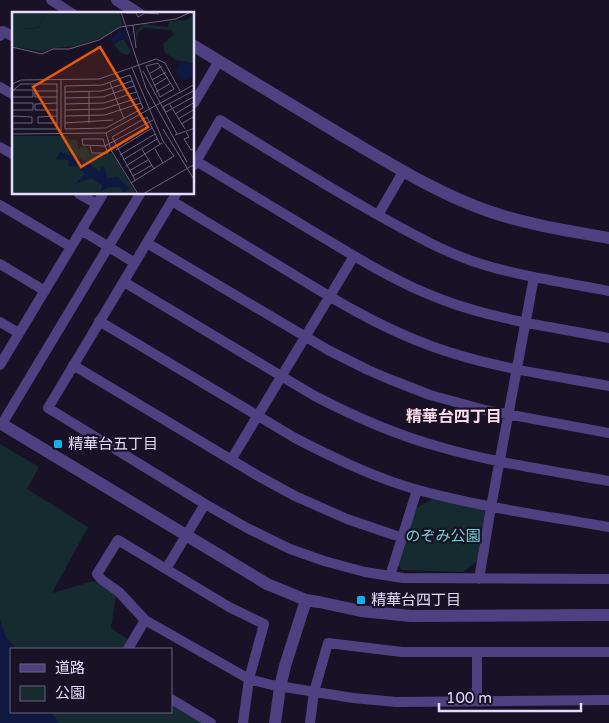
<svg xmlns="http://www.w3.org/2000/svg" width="609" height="723" viewBox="0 0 609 723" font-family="'Varela Round','Noto Sans JP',sans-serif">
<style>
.green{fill:#152b2f}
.water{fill:#0f1841}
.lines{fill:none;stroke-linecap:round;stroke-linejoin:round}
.minor{stroke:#4f4181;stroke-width:10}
.tertiary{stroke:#4f4181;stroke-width:12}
.poi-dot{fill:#16adeb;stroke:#191226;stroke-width:2}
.labels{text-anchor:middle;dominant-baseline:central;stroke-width:4.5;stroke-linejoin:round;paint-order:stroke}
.poi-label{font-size:15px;fill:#e4dafc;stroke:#191226;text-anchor:start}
.park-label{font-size:15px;fill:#6bd6d0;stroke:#191226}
.neighbourhood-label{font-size:16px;font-weight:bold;fill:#fcdbea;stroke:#191226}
.inset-road{fill:none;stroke:#6a627c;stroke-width:1}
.view{fill:#e8590c;fill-opacity:0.15;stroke:#e8590c;stroke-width:2.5}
.inset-edge{fill:none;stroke:#e4dafc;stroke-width:2.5}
</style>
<rect width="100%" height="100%" fill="#191226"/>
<path class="green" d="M0 444 39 467 27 489 88 527 52 593 94 581 116 595 111 628 129 640 124 649H11V712H171V705L202 723H0Z
M434 498 483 510 485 513 477 561 463 572 402 570 398 565 415 509Z"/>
<path class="water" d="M0 620 6 637 16 649H11V712H51L59 723H0Z"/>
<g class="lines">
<path class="minor" d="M51 0 73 14
M0 36 3 31 14 37
M0 87 14 95
M194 103 219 61
M0 147 14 155
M196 161C237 186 278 210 319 235 359 259 399 284 443 300 496 320 553 327 609 338
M194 165 220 120C272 152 323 184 376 214 407 231 438 249 472 261 516 276 563 282 609 291
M79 194 97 204
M176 194 48 408 205 504 247 528 290 549 324 561 365 572 403 578 609 579
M172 201C210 224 248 247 286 270 333 299 379 327 431 346 488 367 549 375 609 386
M0 205 71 247
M378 215 403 172
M81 230 135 263
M147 243 328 350 368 370 389 379 430 395 485 410 609 433
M0 264 45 291
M124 282 313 395C353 416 396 435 440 447 495 463 553 471 609 481
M99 321 295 438C334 458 375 478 418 490 481 507 545 516 609 527
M0 322 19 333
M0 365 103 194
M73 365 260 477 295 496 347 519 394 535 402 537
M2 424 140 194
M231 460 354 256
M166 569 205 504
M390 576 417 490
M479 579 491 507 534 277
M128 649 145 620
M477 652V701
M171 699 211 723
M243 723 249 679 264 624 229 607 118 540 97 574 102 580 119 592 145 620 249 679 272 685 353 698 396 702 609 700
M310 723 314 692 328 643 402 652H609"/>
<path class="tertiary" d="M117 0 139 14
M194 46C243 76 293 106 343 136 391 164 438 194 491 212 529 225 570 231 609 238
M0 423 267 584 306 600 319 602 361 611 411 616 609 615
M275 723 280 687 285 666 306 600"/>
</g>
<g class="poi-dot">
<rect x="53" y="439" width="10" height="10" rx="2.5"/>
<rect x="356" y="595" width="10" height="10" rx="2.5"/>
</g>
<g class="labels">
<g class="poi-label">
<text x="68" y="444">精華台五丁目</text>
<text x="371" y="600">精華台四丁目</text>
</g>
<g class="park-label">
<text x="443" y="536">のぞみ公園</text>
</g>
<g class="neighbourhood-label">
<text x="454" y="417">精華台四丁目</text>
</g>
</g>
<g transform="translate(12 12)">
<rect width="182" height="182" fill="#191226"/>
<path d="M0 0H33V2L27 15 4 18 0 17ZM34 0H107L111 13 91 25 64 34 41 36 31 40 0 34V18L27 16ZM182 0V49L179 51 164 48 152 40 151 32 162 22 159 18 132 16 126 20 125 33 124 19 132 12 155 15 158 9 175 8ZM108 28H112L119 39 116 43 109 41 102 32ZM0 124H56V127L65 128 66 137 73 133 79 142 100 141 124 181H0Z" fill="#152b2f"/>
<path d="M109 17 119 19 117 24 101 31 98 27ZM164 59a9 9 0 1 1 18 0a9 9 0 1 1-18 0ZM48 140 70 147 88 160 89 155 93 156 95 166 106 165 118 177 112 180 107 175H97L89 180 90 173 80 166 63 172 73 162 66 154 57 155 56 148 44 147Z" fill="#0f1841"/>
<path class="inset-road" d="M109 0 134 76 175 150M114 1H124L126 5 133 1 147 2M121 13 124 36M0 35 30 42 41 37H57L87 28 108 15 164 7 179 0M146 51 162 77 148 85 134 54ZM131 59 165 122M137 62 150 54M118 63 131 96 94 116 53 117V74L90 73ZM49 68V122M140 68 154 60M98 71 112 107M0 72 9 68 87 67 144 47 153 51 168 79M143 73 156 65M183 78 151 95 154 100 183 84M0 79 9 72H45V117H0M45 79H23V85H45M53 80 90 79 120 69M144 80 159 71M0 85H21V78H1M53 86 91 85 122 74M0 91H21V98H0M45 91 23 92V98H45M157 91 173 117M53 92 92 91 124 80M53 98 91 97 126 86M163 102 183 90M0 104 20 105V111H0M45 104 26 105V111H45M53 104 93 103 129 91M166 107 183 97M53 111 101 108M77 111V80M169 112 183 104M151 117 183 169M174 120 177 125 172 127 179 138 183 136M94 121 99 138 126 182M0 122 94 121 183 72M163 123 183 116M78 134 80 141H96L93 134 91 127H70L71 133 93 134 141 108M130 137 142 157M143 137 151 151M104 138 140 116M108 143 143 122M111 148 145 127M114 154 150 131M117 159 136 148M121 164 140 153M123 168 100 125 135 105 148 132M119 171 162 144 151 129 120 56M131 182 183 152"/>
<path class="view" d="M88 35 136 115 69 155 21 75Z"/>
<rect width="182" height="182" class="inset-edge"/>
</g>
<rect x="10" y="648" width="162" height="65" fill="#191226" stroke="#6a627c"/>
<rect x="20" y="664" width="25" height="8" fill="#4f4181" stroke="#6a627c"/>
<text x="55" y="673" font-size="15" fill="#e4dafc">道路</text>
<rect x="20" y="686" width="25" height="15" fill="#152b2f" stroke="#6a627c"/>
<text x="55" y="698" font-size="15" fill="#e4dafc">公園</text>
<path d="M439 703v8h142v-8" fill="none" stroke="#e4dafc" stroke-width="2.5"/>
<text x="446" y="703" font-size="15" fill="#e4dafc" stroke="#191226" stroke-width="4" paint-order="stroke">100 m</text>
</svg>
